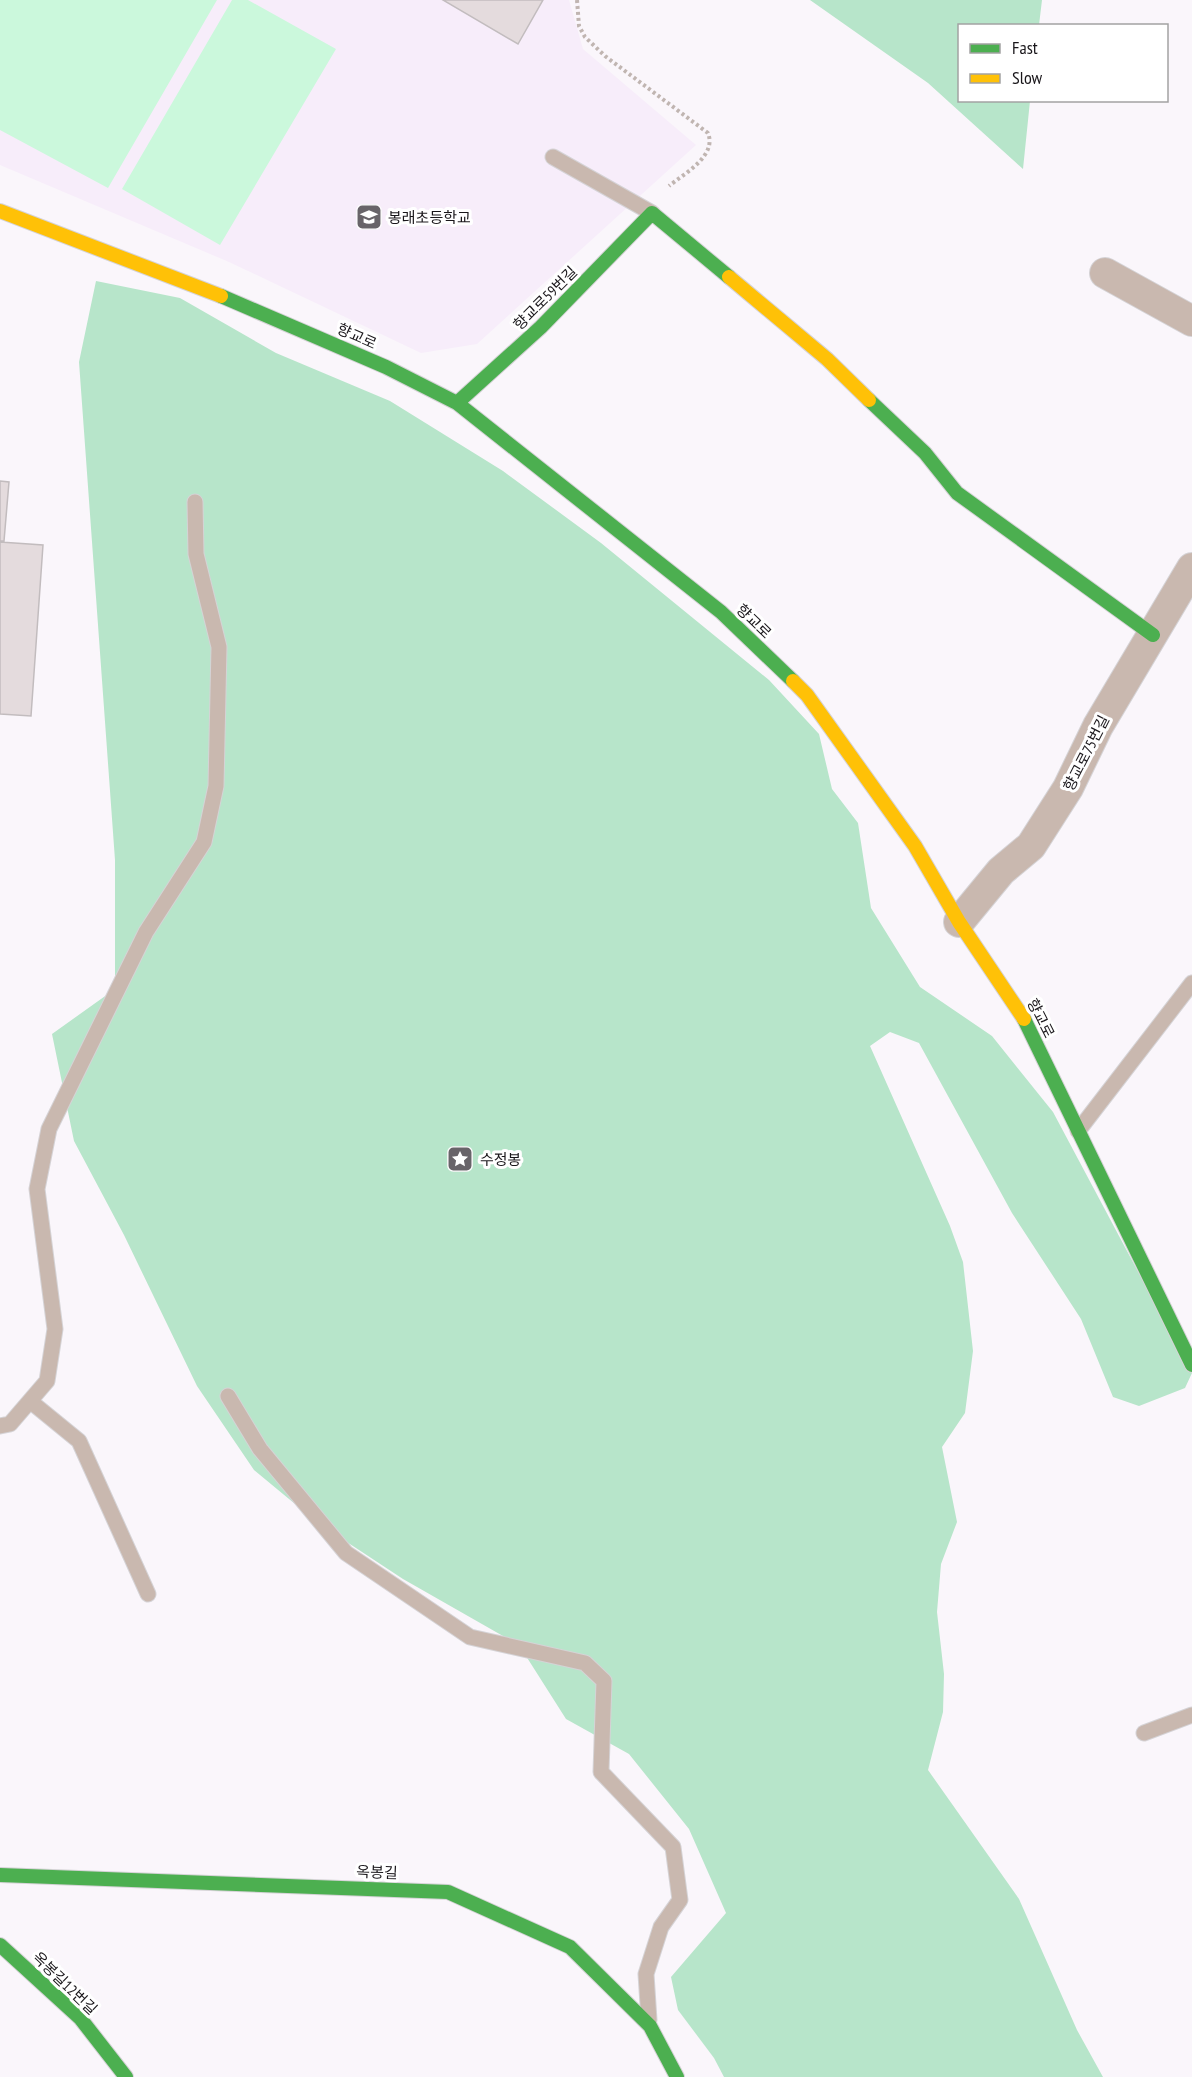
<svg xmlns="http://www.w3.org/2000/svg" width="1192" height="2077" viewBox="0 0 1192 2077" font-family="'PT Sans Narrow','Noto Sans KR',sans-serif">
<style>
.built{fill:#f7edfa}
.green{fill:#cbf8dc}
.forest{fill:#b7e5ca}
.building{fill:#e4dbdd;stroke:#c2bcbe;stroke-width:1.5}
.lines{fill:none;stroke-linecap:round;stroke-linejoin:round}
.lane-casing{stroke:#d5d3d6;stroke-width:17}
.street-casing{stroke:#d5d3d6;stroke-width:32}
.fast-casing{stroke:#d5d3d6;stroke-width:16}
.slow-casing{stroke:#d5d3d6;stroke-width:16}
.path{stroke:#c0b5b1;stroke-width:4;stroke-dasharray:3 3;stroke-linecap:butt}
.lane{stroke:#c9b8af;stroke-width:15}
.street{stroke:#c9b8af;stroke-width:30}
.fast{stroke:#4caf50;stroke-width:14}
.slow{stroke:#ffc107;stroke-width:14}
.labels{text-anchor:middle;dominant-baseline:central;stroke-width:6;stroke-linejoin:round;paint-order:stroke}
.poi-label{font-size:15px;fill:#19161a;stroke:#fff;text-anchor:start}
.street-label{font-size:15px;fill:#19161a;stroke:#fff}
</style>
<rect width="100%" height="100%" fill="#faf6fb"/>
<path class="built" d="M0 0H569L583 49 696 145 477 344 421 353 229 262 0 165Z"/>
<path class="green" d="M0 0H217L108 188 0 130Z
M232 0H248L336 49 220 245 122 189Z"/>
<path class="forest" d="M810 0H1042L1039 25 960 26V100L1030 101 1023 169 928 83Z
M96 281 180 298 276 353 390 401 503 471 601 543 769 680 819 734 832 789 858 823 871 908 920 987 992 1036 1053 1112 1192 1373 1185 1388 1139 1406 1113 1397 1081 1319 1012 1213 919 1043 890 1032 870 1046 950 1226 963 1262 973 1351 965 1413 942 1447 957 1522 941 1564 937 1612 944 1674 943 1712 928 1770 1019 1899 1077 2030 1103 2077H724L714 2058 678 2010 671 1977 726 1913 689 1829 629 1754 566 1719 519 1645 403 1579 318 1523 254 1470 197 1386 124 1235 74 1141 52 1034 115 989V860L79 362Z"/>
<path class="building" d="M443 0H543L518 44Z
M0 481 9 482 4 541H0Z
M0 542 43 545 31 716 0 714Z"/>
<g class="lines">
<g class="lane-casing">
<path id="lane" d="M553 157 652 213
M1078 1131 1192 983
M228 1396 260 1449 346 1553 470 1637 585 1663 604 1681 601 1772 673 1847 680 1900 661 1927 646 1974 649 2020
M30 1401 79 1441 148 1594
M0 1426 10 1424 47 1381 55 1329 37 1189 49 1129 146 932 204 842 216 786 219 647 196 554 195 502
M1144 1733 1192 1715"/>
</g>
<g class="street-casing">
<path id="street" d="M1105 273 1192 321
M959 922 1001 871 1031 846 1068 788 1098 726 1192 568"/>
</g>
<g class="fast-casing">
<path id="fast" d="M221 296 386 367 457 403 721 612 793 681
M869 400 925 453 957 493 1153 635
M457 403 541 327 652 213 729 277
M1024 1019 1192 1365
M0 1875 448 1892 570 1947 650 2026 677 2077
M0 1945 80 2018 126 2077"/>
</g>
<g class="slow-casing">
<path id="slow" d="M0 211 221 296
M729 277 827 359 869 400
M793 681 807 695 915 846 959 922 1024 1019"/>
</g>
<path class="path" d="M577 0 579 26 585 37 605 56 708 133C717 156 685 173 669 186"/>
<use href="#lane" class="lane"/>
<use href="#street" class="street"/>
<use href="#fast" class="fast"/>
<use href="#slow" class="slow"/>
</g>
<defs>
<g id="school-square" transform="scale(1.35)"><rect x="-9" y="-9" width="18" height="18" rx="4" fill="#686469" stroke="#fff"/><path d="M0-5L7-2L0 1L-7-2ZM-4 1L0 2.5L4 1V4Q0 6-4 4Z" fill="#fff"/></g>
<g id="sight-square" transform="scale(1.35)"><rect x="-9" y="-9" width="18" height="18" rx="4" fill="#686469" stroke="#fff"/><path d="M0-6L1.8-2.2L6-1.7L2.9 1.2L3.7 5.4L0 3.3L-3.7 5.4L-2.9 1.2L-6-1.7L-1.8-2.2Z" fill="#fff"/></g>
</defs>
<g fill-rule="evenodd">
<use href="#school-square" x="369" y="217"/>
<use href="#sight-square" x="460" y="1159"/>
</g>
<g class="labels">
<g class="poi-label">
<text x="388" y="217">봉래초등학교</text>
<text x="480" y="1159">수정봉</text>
</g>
<g class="street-label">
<text transform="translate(545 298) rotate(-45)">향교로59번길</text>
<text transform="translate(357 336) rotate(24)">향교로</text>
<text transform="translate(754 621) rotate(44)">향교로</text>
<text transform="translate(1086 753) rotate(-63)">향교로75번길</text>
<text transform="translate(1041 1018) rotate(63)">향교로</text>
<text transform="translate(377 1872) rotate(2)">옥봉길</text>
<text transform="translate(65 1983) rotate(44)">옥봉길12번길</text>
</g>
</g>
<rect x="958" y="24" width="210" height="78" fill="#ffffff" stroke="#a3a2a3" stroke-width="1.5"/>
<rect x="970" y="44" width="30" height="9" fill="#4caf50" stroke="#a3a2a3" stroke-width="1.5"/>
<text x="1012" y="54" font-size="18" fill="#19161a">Fast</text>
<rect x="970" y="74" width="30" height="9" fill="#ffc107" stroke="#a3a2a3" stroke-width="1.5"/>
<text x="1012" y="84" font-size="18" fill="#19161a">Slow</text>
</svg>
